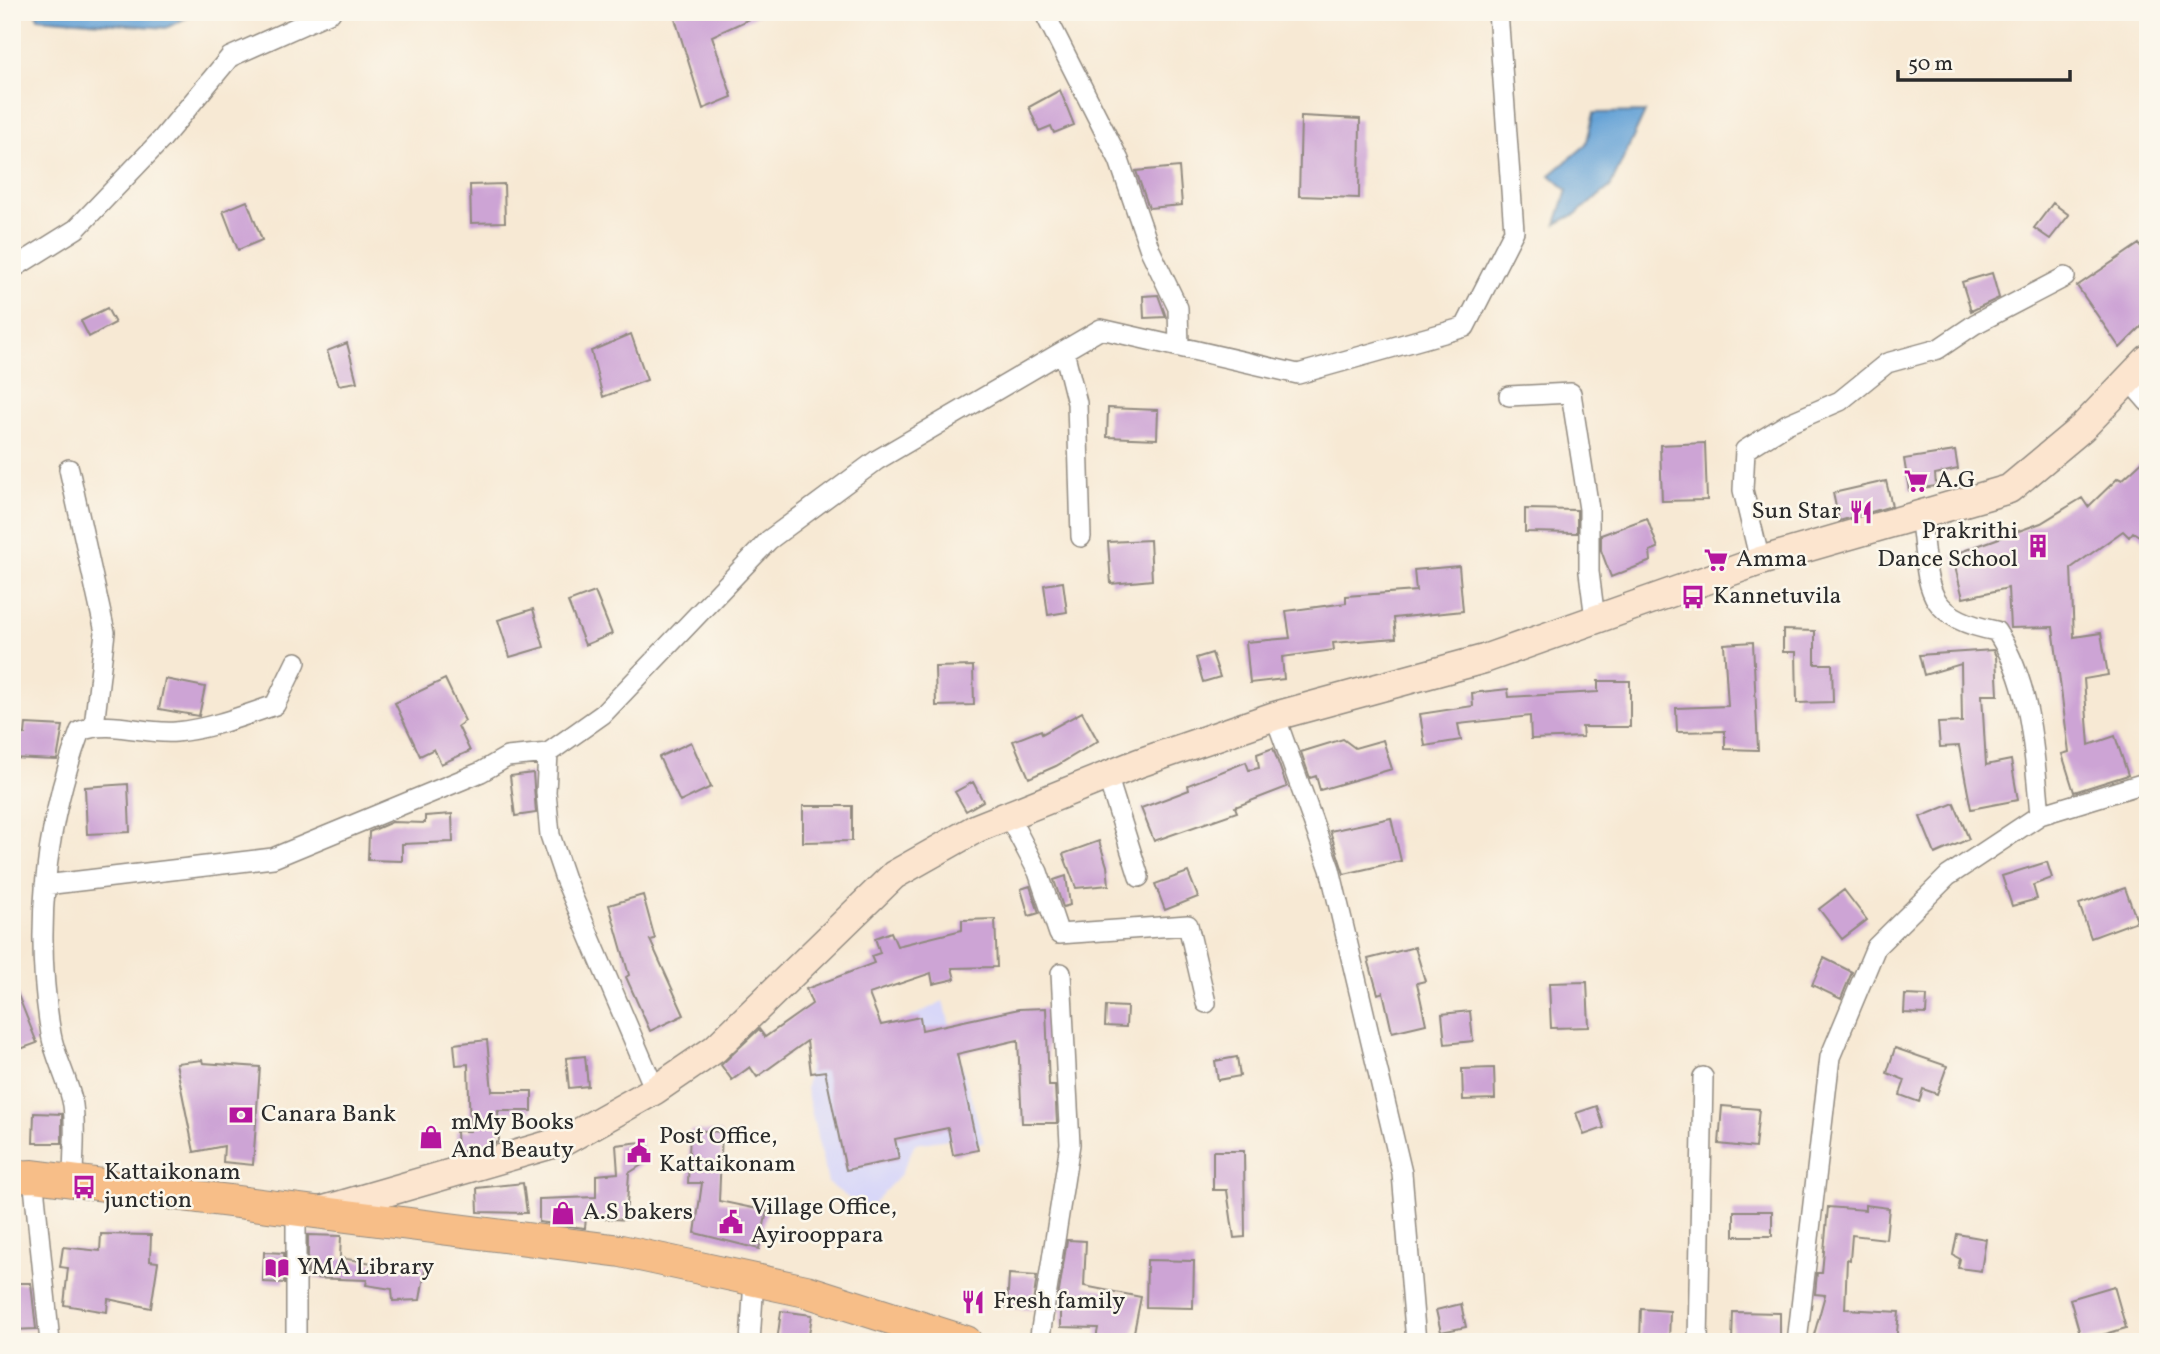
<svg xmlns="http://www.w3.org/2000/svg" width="2160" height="1354" viewBox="0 0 2160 1354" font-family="Vollkorn,serif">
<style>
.built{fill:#d8d7f8}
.water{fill:#65a2d6;stroke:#486680;stroke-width:2}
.building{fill:#cda4d5}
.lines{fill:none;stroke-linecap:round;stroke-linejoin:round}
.minor-casing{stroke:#918a80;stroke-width:22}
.secondary-casing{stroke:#918a80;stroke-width:31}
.primary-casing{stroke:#918a80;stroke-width:34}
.minor{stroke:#fff;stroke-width:19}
.secondary{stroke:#fce5cf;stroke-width:28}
.primary{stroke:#f7be88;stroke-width:32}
.labels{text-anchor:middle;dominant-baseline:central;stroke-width:5;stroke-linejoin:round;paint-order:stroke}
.poi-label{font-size:24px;fill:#2b2b2b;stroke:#fbf7ec;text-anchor:start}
</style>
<rect width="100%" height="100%" fill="#fbf7ec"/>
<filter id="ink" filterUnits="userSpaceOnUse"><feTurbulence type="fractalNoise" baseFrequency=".0143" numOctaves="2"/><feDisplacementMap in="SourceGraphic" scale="14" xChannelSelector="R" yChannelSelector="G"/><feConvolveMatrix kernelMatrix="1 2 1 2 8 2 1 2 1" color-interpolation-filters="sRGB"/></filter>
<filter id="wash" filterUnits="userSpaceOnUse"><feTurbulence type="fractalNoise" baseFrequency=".00686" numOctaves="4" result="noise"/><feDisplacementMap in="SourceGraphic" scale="28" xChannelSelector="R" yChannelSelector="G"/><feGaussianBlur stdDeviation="1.57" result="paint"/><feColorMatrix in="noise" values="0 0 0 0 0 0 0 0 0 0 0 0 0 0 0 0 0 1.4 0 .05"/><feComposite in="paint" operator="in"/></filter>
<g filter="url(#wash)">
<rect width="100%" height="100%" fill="#f7e9d4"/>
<path class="built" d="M943 1001 984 1142 969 1147 949 1139 915 1144 901 1174 866 1211 828 1183 806 1089 809 1061 876 1035Z"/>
<path class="water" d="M36 12H198L166 28 38 18Z
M1645 112 1610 187 1576 214 1556 224 1567 190 1550 175 1586 145 1594 113Z"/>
<g id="blocks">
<path class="building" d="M673 12H765L712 36 732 97 703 109Z
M1060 90 1074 125 1054 133 1051 126 1039 131 1029 107Z
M1301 116 1360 119 1359 198 1299 196Z
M1179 167 1182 205 1149 208 1136 171Z
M504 184 505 222 471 223 470 185Z
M247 201 262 240 238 250 223 211Z
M2053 203 2069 215 2050 239 2034 228Z
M2139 244 2148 258V320L2120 348 2077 286Z
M1992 273 1999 298 1971 311 1962 282Z
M1158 295 1166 317 1144 318 1143 296Z
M107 308 115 323 89 337 81 321Z
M631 334 647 380 603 397 591 351Z
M347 343 357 382 339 385 327 351Z
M1108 408 1158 410 1157 439 1107 437Z
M1705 443 1707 500 1662 501 1660 445Z
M1955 451 1958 469 1935 474 1936 486 1909 490 1904 459Z
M2148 456V542L2133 532 2129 537 2123 531 2071 568 2074 637 2101 633 2108 675 2084 679 2089 745 2115 736 2128 775 2074 792 2062 754 2069 752 2053 627 2010 628 2008 588 1963 598 1952 555 2041 523 2082 498 2088 507 2118 478 2122 480Z
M1886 481 1892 506 1839 521 1833 493Z
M1525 509 1577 510V533L1525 532Z
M1647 518 1658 548 1650 551 1651 561 1611 577 1601 550V535Z
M1150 540 1152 580 1111 584 1108 542Z
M1459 566 1463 611 1394 618 1396 638 1333 643 1334 650 1282 657 1284 679 1250 683 1246 642 1290 638 1286 611 1346 603V596L1416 591 1414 570Z
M1063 582 1067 612 1048 615 1044 585Z
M595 592 612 634 585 645 568 602Z
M533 609 544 647 510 657 498 620Z
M1783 630 1815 631V664H1832L1833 702 1797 703 1796 652H1783Z
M1753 642 1758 750 1725 749V731L1677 732 1676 708 1728 706 1724 644Z
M1993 650 1996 656 1998 695H1982L1986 765 2011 760 2018 800 1971 809 1959 746 1940 747 1938 723 1962 722 1961 664 1924 675 1919 655Z
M1212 653 1220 677 1203 682 1196 658Z
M973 666 974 705 936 706 935 667Z
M165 679 205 687 199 716 159 709Z
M445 679 465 721 458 726 470 751 441 764 434 749 420 756 395 703Z
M1598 681H1630V727H1582L1583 737 1531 739 1530 716 1458 724 1461 740 1425 746 1420 714 1473 706 1472 693 1508 689 1509 697 1598 692Z
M1082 712 1098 741 1056 766 1029 778 1013 741 1041 730 1042 734Z
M26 724 63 726 57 760 12 758V735L25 734Z
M1343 739 1355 748 1383 740 1392 769 1320 790 1316 776 1310 778 1301 752Z
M691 742 711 787 680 802 659 757Z
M1273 748 1287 787 1235 807 1237 812 1154 841 1141 808 1189 790 1188 785 1246 762 1249 770 1259 768 1257 754Z
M533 773 536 813 515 816 510 776Z
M973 782 983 801 966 811 955 792Z
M128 784 130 832 87 834 85 787Z
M1954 803 1969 839 1935 854 1920 817Z
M803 806H852V841L803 842Z
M452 814 453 842 402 844V861L368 860 369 832 392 822 425 823V816Z
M1391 818 1401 861 1344 874 1330 831Z
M1099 841 1107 866 1109 885 1076 888 1063 854Z
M2047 862 2052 878 2033 885 2037 899 2012 906 2002 876Z
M1188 872 1198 897 1165 910 1155 884Z
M1066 876 1070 905 1063 907 1054 880Z
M1030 886 1039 913 1029 916 1021 889Z
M2125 888 2137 921 2091 938 2079 904Z
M1844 890 1867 920 1842 939 1819 909Z
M643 895 655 939 650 940 684 1015 650 1031 626 977 629 975 609 905Z
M995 919 997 967 952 968 955 979 933 984 931 973 869 994 881 1025 920 1017 922 1030 1019 1009 1046 1008 1049 1086H1055L1057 1123H1022L1018 1040 957 1054 978 1150 953 1155 948 1128 895 1139 899 1159 846 1170 825 1071 811 1073 807 1041 757 1077 750 1067 732 1080 721 1065 759 1029 765 1037 812 1004 806 989 874 963 871 956 880 953 875 938 891 932 897 946 962 930V920Z
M1415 947 1425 981 1417 983 1426 1024 1392 1032 1383 992 1378 994 1368 959Z
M1824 958 1852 972 1841 999 1812 985Z
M12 980 37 1043 12 1052Z
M1587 982 1589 1027 1551 1028 1549 983Z
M1905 995 1927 996 1926 1014 1904 1013Z
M1106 1006 1127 1007 1126 1027 1105 1026Z
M1470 1011 1473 1041 1445 1044 1442 1014Z
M487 1040 492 1091H532V1111H498L499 1142 457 1153 456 1131H470L468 1064 456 1065 454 1044Z
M1895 1048 1947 1066 1937 1094 1923 1089 1919 1102 1900 1095 1905 1080 1887 1073Z
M585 1056 588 1086 569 1088 566 1058Z
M1237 1057 1240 1076 1218 1080 1215 1061Z
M202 1060 203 1063 260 1067 253 1165 223 1162 224 1146 194 1152 176 1063Z
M1494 1068 1495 1099 1463 1100 1462 1069Z
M1597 1106 1604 1128 1584 1135 1576 1113Z
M1722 1106 1759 1109 1755 1148 1719 1144Z
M34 1113 62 1114V1143H33Z
M690 1130 722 1132 719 1201 767 1211 759 1249 695 1233 702 1183H688Z
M641 1142 648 1161 629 1173 626 1220 586 1217 585 1228 539 1222V1199L596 1197V1175L618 1173 616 1145Z
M1213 1151H1244L1245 1237 1234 1238 1227 1190H1213Z
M523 1183 527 1213 478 1212 477 1188Z
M1865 1205 1889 1208 1886 1239 1852 1235 1850 1260 1847 1259 1845 1309 1899 1312 1896 1342H1812L1825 1295 1815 1294 1817 1273H1822L1828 1207 1865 1210Z
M1734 1211H1772V1236H1734Z
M101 1234 151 1235 150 1261 158 1262 151 1308 108 1299 107 1312 64 1305 68 1268 60 1267 63 1247 100 1251Z
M1957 1234 1986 1239 1981 1271 1958 1268 1960 1259 1953 1255Z
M308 1235 341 1236 340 1258 398 1267 426 1264 420 1300 393 1301 392 1289 366 1285 367 1280 308 1278Z
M1067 1240 1086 1241 1084 1286 1141 1297 1132 1342 1096 1339 1098 1328 1061 1327V1311H1056Z
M264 1252 284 1253V1283L263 1282Z
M1147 1260 1194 1261 1193 1308 1146 1307Z
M1009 1274 1037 1276 1032 1310 1007 1308Z
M12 1283H31L36 1329 12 1330Z
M2114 1286 2126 1328 2082 1341 2070 1299Z
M1461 1304 1466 1327 1441 1332 1436 1310Z
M1641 1309 1670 1311 1669 1342H1640Z
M781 1311 812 1315 808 1342H777Z
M1733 1312 1780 1313V1342L1732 1341Z"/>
</g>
</g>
<g filter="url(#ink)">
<use href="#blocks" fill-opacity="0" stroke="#918a80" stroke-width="2"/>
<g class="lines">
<g class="minor-casing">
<path id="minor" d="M1044 12 1119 160 1150 250 1178 308 1179 347
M12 269 76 229 162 139 230 57 331 12
M1064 351 1077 403 1081 537
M2128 379 2148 402
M1509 396 1571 393 1589 509V572L1595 619
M69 469 105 632 94 726
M1920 515C1930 582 1918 616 1996 631 2032 684 2034 752 2040 815
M1760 561 1743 490 1745 450 1787 424 1840 401 1887 363 1938 349 1975 324 2065 277
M1275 716 1330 869 1402 1173 1416 1342
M1107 775 1139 877
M1008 815 1038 872 1059 934 1188 925 1206 1003
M45 885 273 858 481 772 507 757 548 753
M655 1090 565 879 550 835 546 792 548 753 603 714 769 540 877 460 1101 329 1298 374 1465 327 1514 231 1498 12
M33 1176 50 1342
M73 1180C73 1156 76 1129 73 1105 69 1081 55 1058 51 1034 34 932 44 828 80 731 111 719 144 735 176 732 209 729 243 716 275 705L296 662
M296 1208V1342
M750 1342 754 1280
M1039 1342 1070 1144 1061 973
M1698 1342 1703 1077
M1797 1342 1830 1057 1876 947 1948 876 2040 815 2148 782"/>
</g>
<g class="secondary-casing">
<path id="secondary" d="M321 1211 566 1140 655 1090 715 1049 894 875 977 828 1139 763 1275 716 1484 659 1760 561 2009 489 2082 428 2148 359"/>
</g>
<g class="primary-casing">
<path id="primary" d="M12 1177 33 1176 621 1251 806 1291 966 1342"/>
</g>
<use href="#minor" class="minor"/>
<use href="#secondary" class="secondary"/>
<use href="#primary" class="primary"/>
</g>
</g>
<defs>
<g id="supermarket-bare" transform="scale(1.89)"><path d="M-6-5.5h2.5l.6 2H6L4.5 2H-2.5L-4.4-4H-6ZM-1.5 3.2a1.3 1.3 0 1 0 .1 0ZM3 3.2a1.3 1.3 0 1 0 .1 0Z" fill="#b5179e" stroke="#fbf7ec" stroke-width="2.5" paint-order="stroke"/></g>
<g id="restaurant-bare" transform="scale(1.89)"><path d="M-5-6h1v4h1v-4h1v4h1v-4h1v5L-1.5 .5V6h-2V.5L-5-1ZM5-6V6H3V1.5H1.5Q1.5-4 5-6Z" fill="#b5179e" stroke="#fbf7ec" stroke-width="2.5" paint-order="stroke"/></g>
<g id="building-bare" transform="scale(1.89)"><path d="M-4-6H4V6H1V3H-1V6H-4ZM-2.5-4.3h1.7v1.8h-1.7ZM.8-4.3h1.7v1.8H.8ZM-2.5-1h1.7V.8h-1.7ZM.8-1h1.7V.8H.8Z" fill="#b5179e" stroke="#fbf7ec" stroke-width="2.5" paint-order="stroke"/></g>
<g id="bus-bare" transform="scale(1.89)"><path d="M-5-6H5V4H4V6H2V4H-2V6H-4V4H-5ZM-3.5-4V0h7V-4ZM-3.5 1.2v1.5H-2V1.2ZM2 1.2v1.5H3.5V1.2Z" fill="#b5179e" stroke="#fbf7ec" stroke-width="2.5" paint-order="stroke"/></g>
<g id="bank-bare" transform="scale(1.89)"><path d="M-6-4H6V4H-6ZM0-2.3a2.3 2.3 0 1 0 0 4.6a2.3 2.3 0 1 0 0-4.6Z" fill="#b5179e" stroke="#fbf7ec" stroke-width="2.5" paint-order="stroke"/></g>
<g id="shop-bare" transform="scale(1.89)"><path d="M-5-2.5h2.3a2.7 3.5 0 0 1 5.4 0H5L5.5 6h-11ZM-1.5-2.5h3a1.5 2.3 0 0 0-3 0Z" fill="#b5179e" stroke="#fbf7ec" stroke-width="2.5" paint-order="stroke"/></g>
<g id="civic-bare" transform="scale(1.89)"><path d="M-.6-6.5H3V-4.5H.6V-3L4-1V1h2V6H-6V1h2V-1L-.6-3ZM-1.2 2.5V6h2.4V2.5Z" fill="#b5179e" stroke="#fbf7ec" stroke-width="2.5" paint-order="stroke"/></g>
<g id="library-bare" transform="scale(1.89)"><path d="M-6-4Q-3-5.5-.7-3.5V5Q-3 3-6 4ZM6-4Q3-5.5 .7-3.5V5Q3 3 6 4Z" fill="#b5179e" stroke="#fbf7ec" stroke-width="2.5" paint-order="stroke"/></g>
</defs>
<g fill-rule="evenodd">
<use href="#supermarket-bare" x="1916" y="481"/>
<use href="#restaurant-bare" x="1861" y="512"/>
<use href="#building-bare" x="2038" y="546"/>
<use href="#supermarket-bare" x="1716" y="560"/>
<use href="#bus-bare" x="1693" y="597"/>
<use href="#bank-bare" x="241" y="1115"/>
<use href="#shop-bare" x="431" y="1137"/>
<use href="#civic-bare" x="639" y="1151"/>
<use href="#bus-bare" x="84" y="1187"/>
<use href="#shop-bare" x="563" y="1213"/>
<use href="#civic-bare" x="731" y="1222"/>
<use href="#library-bare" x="277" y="1268"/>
<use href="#restaurant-bare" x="973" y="1302"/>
</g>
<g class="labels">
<g class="poi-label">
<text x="1936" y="481">A.G</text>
<text x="1841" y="512" text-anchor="end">Sun Star</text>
<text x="2018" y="532" text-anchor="end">Prakrithi<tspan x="2018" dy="28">Dance School</tspan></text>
<text x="1736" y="560">Amma</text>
<text x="1713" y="597">Kannetuvila</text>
<text x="261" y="1115">Canara Bank</text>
<text x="451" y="1123">mMy Books<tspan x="451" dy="28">And Beauty</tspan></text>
<text x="659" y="1137">Post Office,<tspan x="659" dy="28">Kattaikonam</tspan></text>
<text x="104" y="1173">Kattaikonam<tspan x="104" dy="28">junction</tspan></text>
<text x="751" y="1208">Village Office,<tspan x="751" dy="28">Ayirooppara</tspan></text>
<text x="583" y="1213">A.S bakers</text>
<text x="297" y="1268">YMA Library</text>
<text x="993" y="1302">Fresh family</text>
</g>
</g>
<rect width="2160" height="1354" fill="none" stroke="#fbf7ec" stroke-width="42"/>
<path d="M1898 70v10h172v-10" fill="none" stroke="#2b2b2b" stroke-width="3.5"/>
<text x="1908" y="70" font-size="21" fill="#2b2b2b" stroke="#fbf7ec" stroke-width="5" paint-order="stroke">50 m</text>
</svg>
